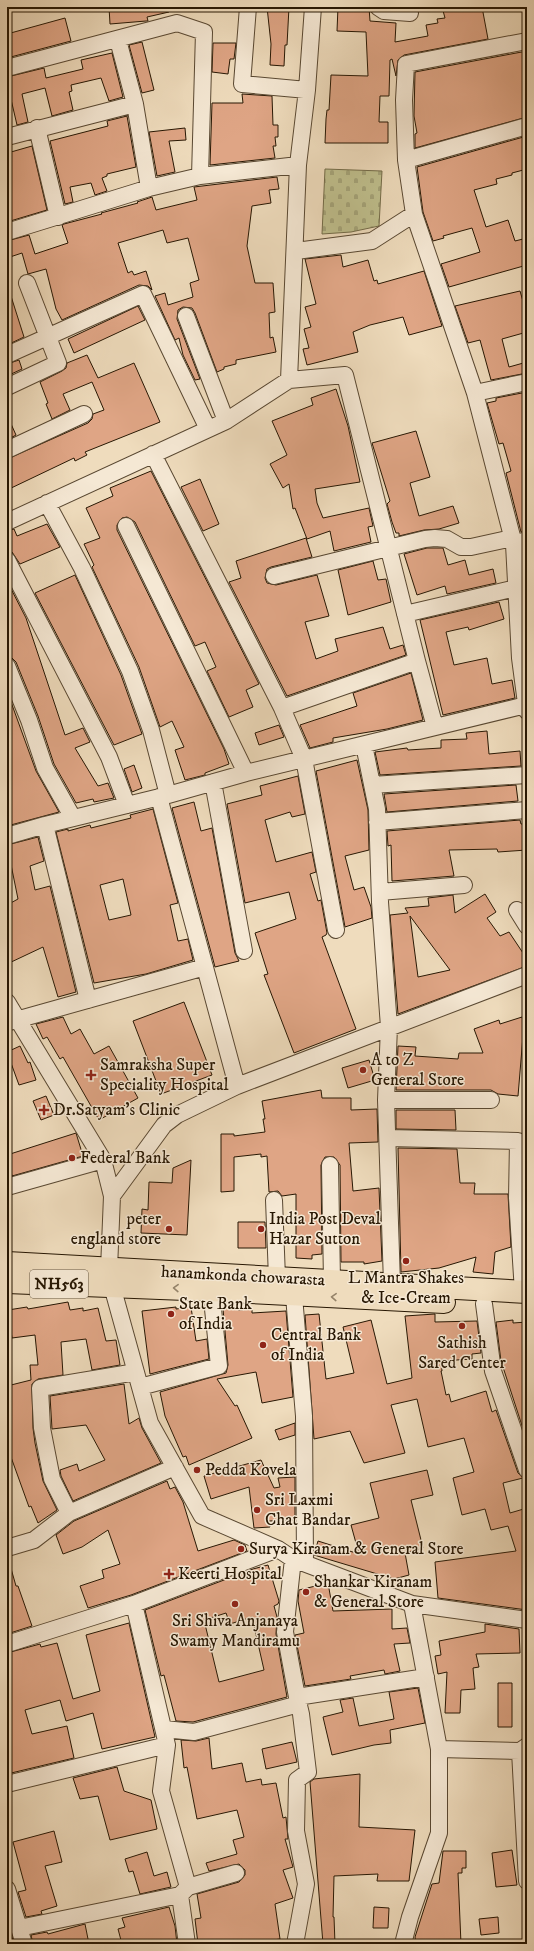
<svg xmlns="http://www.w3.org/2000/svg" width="534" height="1951" viewBox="0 0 534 1951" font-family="'IM FELL DW Pica',serif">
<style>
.cemetery{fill:url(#cemetery-stones);stroke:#736b48}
.building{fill:#dfa585;stroke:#271703;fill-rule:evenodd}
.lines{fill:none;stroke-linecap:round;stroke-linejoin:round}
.minor-casing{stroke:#594832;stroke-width:18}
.highway-casing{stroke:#271703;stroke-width:24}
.minor{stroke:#f5e8d4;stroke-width:16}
.highway{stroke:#efdcbd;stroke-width:22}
.oneway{stroke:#958369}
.poi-dot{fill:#8f2418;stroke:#f5e8d4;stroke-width:1.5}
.labels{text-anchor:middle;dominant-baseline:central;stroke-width:3;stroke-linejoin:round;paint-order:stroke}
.shield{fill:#f5e8d4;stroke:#655642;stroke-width:1}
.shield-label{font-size:16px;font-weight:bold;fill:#271703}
.poi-label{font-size:17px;fill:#271703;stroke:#f5e8d4;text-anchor:start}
.street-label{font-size:17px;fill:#271703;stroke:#f5e8d4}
</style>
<defs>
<pattern id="cemetery-stones" width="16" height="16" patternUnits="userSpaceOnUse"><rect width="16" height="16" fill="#bfbf8d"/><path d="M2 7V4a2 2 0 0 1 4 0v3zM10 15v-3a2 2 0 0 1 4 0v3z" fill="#a4a378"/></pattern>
</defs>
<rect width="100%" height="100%" fill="#efdcbd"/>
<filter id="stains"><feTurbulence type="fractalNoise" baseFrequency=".005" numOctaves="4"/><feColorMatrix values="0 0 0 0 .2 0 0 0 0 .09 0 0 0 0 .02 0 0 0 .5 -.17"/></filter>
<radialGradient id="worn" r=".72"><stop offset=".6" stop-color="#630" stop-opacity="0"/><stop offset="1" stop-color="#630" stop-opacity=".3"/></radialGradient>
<path class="cemetery" d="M325 169 382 171 379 226 351 232 322 234Z"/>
<path class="building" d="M109 7H168L169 12 147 17 148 21H146L110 24Z
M267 7H289L287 45H285L284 66 270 65 271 44Z
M338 7H369L370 21 396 23 395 42 428 36 426 25 438 23 437 19 445 18 442 7H482L488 39 404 55 398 60 396 76 392 59 390 60 389 96H380L379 122H388V143H325L326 119 327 110H329L331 75 368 76 366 32 337 31Z
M65 18 71 41 7 58V34Z
M142 42 154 90 142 93 129 45Z
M213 43H236L234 59H230L228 74 212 72Z
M527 51V117L415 148V134L417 133 414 116 415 72Z
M112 53 123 97 109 101 101 78 71 85 72 91 69 92 73 110 52 116 45 88 22 94 28 122 17 125 10 95 7 96V77L44 68 46 78 83 69 81 60Z
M242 94 272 96 273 125H278V137H275L276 146H273L275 158 210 165 212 103H243Z
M127 116 136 167 107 174V176L102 178 107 191 95 195 91 183 70 187 73 202 65 204 50 141 108 126 107 121Z
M185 128 186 140 169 141 175 172 157 176 149 132Z
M527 136V169L512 173V175L496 179 497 184 474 190 486 227 508 220 515 241 527 238V265L449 287 441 264 480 252 472 228 443 236 444 238 433 241 423 212 417 167Z
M32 146 47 210 7 222V155L11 154V152Z
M277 177 279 189 269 190 271 203 252 206 247 246 255 283H273L275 312 269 313 270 338 273 337 276 352 236 360V364L224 367V369L217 372 195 313 192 308 183 307 178 310 177 319 200 379 195 380 183 355 179 338 175 340 155 296 165 293 168 305 193 297 190 283 199 280 188 238 167 243 163 230 118 243 128 273 132 271 134 275 146 271 152 290 148 286 139 285 62 320 56 309 46 269 28 274 22 253 7 258V241L29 235 35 254 68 243 62 225 64 224 102 214 101 213 138 203 137 202 152 197 156 210 197 200 194 187Z
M341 255 343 267 368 260 374 281 377 280 378 284 424 271 442 326 409 335 403 317 370 325 353 332 358 352 307 365 303 349 309 348 304 329 311 327 305 307 316 304 305 259Z
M520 291 527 315V332L502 339 509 367 527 362V373L491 380 480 340 468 343 455 306Z
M7 293H10L24 337 7 345Z
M138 306 145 320 74 353 68 339Z
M87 355 98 378 134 363 160 422 85 452 87 455 75 461 74 458 7 490V459L88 423 92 419 93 414 104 410 92 382 63 394 70 410 52 419 46 404 48 403 40 382 62 371 66 368 67 363Z
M19 360 22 369 7 376V364Z
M336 389 348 426 360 482 315 489 317 503 323 518 369 508 373 526 368 527 371 542 334 551 330 531 307 539 295 508 293 509 289 484 283 488 270 464 287 455 272 421 313 405 311 398Z
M527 392V435L523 437 527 449V531L521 532 506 473 511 471 503 443 499 444 487 403 496 401V398Z
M7 415 16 435 7 440Z
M416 431 430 477 410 483 419 516 453 506 459 523 439 529 424 530 399 536V533H396L392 522 387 504 390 501 372 443Z
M151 471 259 684 246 690 253 707 229 717 207 671 216 667 205 642 195 646 135 522 127 517 122 518 117 525V530L224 749 229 764 205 773V775L185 780 175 750 184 747 172 721 160 727 139 667 92 567 94 565 84 544 100 538 86 508 113 496 110 488Z
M200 479 219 524 203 531 181 487Z
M47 524 60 547 20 564 12 552 7 551V531L14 529 17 536Z
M306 538 312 557 271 567 267 569 265 578 267 583 276 585 317 575 329 616 305 622 316 659 338 651 335 639 383 627 390 649 403 645 406 655 287 696 229 582 241 578 236 561Z
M427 548H443L448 565 465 560 469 575 493 569 496 583 447 594 445 586 417 595 404 554Z
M373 561 378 580 386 579 391 602 348 615 338 570Z
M75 575 121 675 142 734 114 745 35 593Z
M7 581 26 618 65 735 83 728 90 742 75 748 98 786 108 783 114 798 94 802 93 799 76 803 54 764 38 716 16 662 12 658 7 657Z
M499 602 504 619 469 630 468 627 446 632 454 665 487 658 492 684 512 680 515 698 443 715 420 620Z
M411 673 423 720 387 729 333 738V742L310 748 300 725 357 706 353 693Z
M7 691 36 771 59 812 7 826Z
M279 725 284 737 259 745 255 733Z
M487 731 489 754 520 751 521 766 380 775 375 752 407 748 408 750 441 748V740L467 739 466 733Z
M357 760 368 810 369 850 345 856 354 890 364 887 371 907 372 918 345 927 316 771Z
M134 765 142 788 132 792 124 769Z
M298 776 305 814 292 817 290 812 265 820 276 862 312 852 316 872 310 874 318 901 321 900 327 933 326 935 322 937 356 1029 294 1053 264 975 268 974 255 933 296 919 289 892 245 903 227 804 262 795 260 786Z
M516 785 518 801 387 812 384 794Z
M194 802 201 831 212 828 235 953 239 961 215 967 172 808Z
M153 809 178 903 170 905 178 941 188 939 193 960 146 974 94 983 56 832 68 829V831L90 825 91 828 131 818 130 815ZM123 879 131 915 109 920 100 885Z
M520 820 521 824H527V850L498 852 497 849 449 850 454 876 392 881 391 845 388 846 387 831Z
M38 837 44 861 30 866 35 890 50 886 76 992 58 997 43 947 7 964V938L11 936 7 927V905L18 899 7 845Z
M485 894 496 912 487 918 500 936 509 932 527 959V966L398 1014 390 915 408 913 405 908 429 906 428 898 453 895 455 913ZM410 916 450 970 418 977Z
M184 1002 212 1075 161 1094 133 1021Z
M63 1017 71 1034 80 1029 94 1054 109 1046 138 1098 99 1120 63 1057 60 1059 47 1037 43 1039 36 1024Z
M522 1017 524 1024 518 1096 498 1094 491 1090H396L398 1046 416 1047 415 1056 458 1059 459 1053H483L474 1029 499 1020 500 1024Z
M20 1046 28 1063 30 1062 36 1080 19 1085 7 1052Z
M369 1060 375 1080 348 1088 342 1068Z
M321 1090 322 1098H351V1110L377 1109 378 1142 349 1143 353 1191 379 1188 382 1261 364 1264V1262H341L340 1165 334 1157H325L321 1165 322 1254 312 1255V1259L296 1258V1194L282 1196 278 1191 269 1192 267 1156 261 1157V1154L234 1157V1191L221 1192V1134H234V1136L265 1132 263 1119H265L262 1101Z
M46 1096 54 1115 41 1120 33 1101Z
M396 1110H455L456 1130 396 1129Z
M76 1133 83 1156 12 1176 7 1155Z
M398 1148 457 1149 460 1183H475L474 1194H508L511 1247 495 1252 493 1274 473 1272 476 1257 439 1268 401 1272Z
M191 1160 187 1235 141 1233 142 1209 148 1210 149 1182 172 1183 173 1168Z
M238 1222H265L266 1248H238Z
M68 1302 70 1310 83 1308V1311L98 1308 106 1341 116 1340 120 1365 92 1370 86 1339 61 1342 63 1375 38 1379 32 1384 33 1428 35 1443 43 1481 57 1510 38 1523 31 1506 29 1507 7 1446V1386L31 1380 30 1365H38L35 1335 12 1338 8 1310 27 1307 28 1309Z
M176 1307V1309L191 1307 196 1341 207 1339 209 1359 150 1374 142 1311Z
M238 1307V1310L252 1309V1313L286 1311 293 1397 262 1403 256 1372 217 1379 235 1406 237 1405 252 1438 189 1465 186 1456 183 1457 165 1416 160 1392 226 1373 228 1365 223 1309Z
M319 1314 326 1379 354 1373 343 1327 371 1320 387 1384 412 1378 405 1316 435 1314V1322L477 1321 481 1353 472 1354V1359L441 1361 442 1371H441L446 1395 449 1394 451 1402 486 1391 492 1412 496 1410 518 1473 523 1478 503 1483 510 1513 527 1508V1610L438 1598 435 1562 516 1551 508 1526 491 1530 485 1509 462 1515 453 1478 474 1472 464 1438 428 1447 417 1399 391 1405 405 1453 364 1463 350 1431 314 1439 305 1315Z
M513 1320V1323L527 1322V1441L501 1361 496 1322Z
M124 1384 129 1424 139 1418 142 1428 161 1463 73 1501 61 1476 60 1470 77 1464 79 1471 105 1460 86 1425 52 1429 50 1396Z
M295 1423V1435L279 1440 275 1430Z
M261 1460 274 1488 280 1487 278 1478 295 1477V1520L269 1521 270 1527 254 1528 249 1487 211 1499 204 1476Z
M427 1470 433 1495 411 1500 423 1548 405 1553 409 1575 394 1579 314 1555 318 1541 359 1554 351 1525 379 1518 370 1483Z
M167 1481 170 1489 175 1487 183 1502 198 1551 234 1540 245 1545 247 1551 131 1595 88 1608 80 1586 104 1578 102 1570 120 1564 108 1530 82 1547 63 1554 56 1535 74 1521Z
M7 1565H10L16 1586H18L32 1626 7 1634Z
M268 1565 279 1601 278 1604 274 1606 277 1617 276 1634 287 1697 193 1722 176 1721 164 1675 161 1676 145 1610 253 1569ZM226 1613 230 1624 252 1617 264 1670 219 1682 204 1620Z
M328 1583 333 1611 392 1609V1629L407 1628 410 1643 394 1644 400 1671 385 1674 384 1670 350 1676 351 1679 305 1686 295 1635 304 1633 298 1601 299 1590Z
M129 1623 155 1737 102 1749 93 1713 66 1721 60 1700 25 1710 32 1734 67 1726 74 1758 7 1774V1681L10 1680 7 1671V1653L40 1644 41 1647 57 1643 73 1699 100 1691 86 1635Z
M485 1624 519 1629 520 1653 476 1654 479 1667 473 1668 475 1689 461 1690 460 1713H445L447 1672 438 1674 435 1656 441 1655 439 1641 485 1632Z
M498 1683H512V1727H498Z
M418 1688 425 1723 390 1730 391 1743 374 1745 332 1755 323 1717 343 1712 340 1700 353 1698 359 1726 394 1719 389 1692Z
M209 1738 212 1769 242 1763 246 1782 261 1779 262 1785 276 1783 283 1818 286 1817 288 1839H285L293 1867 283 1870 293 1898 275 1904 280 1939 246 1944H198L195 1919 201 1918 197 1894 239 1882 245 1875V1870L239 1864 209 1871 206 1863 237 1854 233 1840 244 1837 237 1810 197 1819 187 1767 184 1768 181 1740 196 1741Z
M292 1742 297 1762 266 1769 262 1749Z
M117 1767 124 1791 151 1800 157 1829 110 1840 98 1796 80 1799 73 1778Z
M360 1774 359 1827 415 1830 409 1881H377L378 1874 334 1876 333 1917H334L335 1944H323L310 1782 314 1779Z
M54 1831 62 1862 45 1866 57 1906 41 1911 42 1914 26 1917 18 1892 26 1890 13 1842Z
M512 1850 517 1885 496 1887 492 1853Z
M443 1851H466V1868H462V1873H458L461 1944H416L415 1937 432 1884 439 1883Z
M147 1852 154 1876 167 1872 171 1887 140 1894 133 1871 129 1872 125 1859Z
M169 1907 175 1926 177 1944H122L118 1929 125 1927 122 1918Z
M374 1907 389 1908 388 1928H373Z
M498 1917 499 1933 481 1935 479 1919Z
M7 1921 10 1930 14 1944H7Z
M85 1924 89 1944H33L31 1935 47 1932 48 1934Z"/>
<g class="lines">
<g class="minor-casing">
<path id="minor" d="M248 7 242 84 307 90
M378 7 384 11 410 13
M118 40 135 104 149 188
M527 41 406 64 404 100 406 160 414 214 475 393 514 544 520 658 527 711
M7 68 177 23 204 32 200 176
M37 128 58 217
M7 137 135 104
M406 160 527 126
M7 232 149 188 200 176 298 165
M296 251 372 241 414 214
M186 316 226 421
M7 355 143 294 208 429
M289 380 345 375 417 661 435 727
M7 387 58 363 27 283
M475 393 527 382
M7 450 84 414
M153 454 282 708 304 759 336 930
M47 503 82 568 130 671 151 730 168 795
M7 522 226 421 289 380 298 165 307 90 313 7
M126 526 246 773
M514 544 527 540
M7 560 109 757 127 805
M274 576 425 539 435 538 447 539 461 547H471L512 538
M405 614 516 588
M7 666 29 720 45 768 73 818
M282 708 417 661
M364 745 377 809 380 902 389 1027 386 1100 392 1284
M213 782 244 951
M372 785 527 775
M159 797 237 1086
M377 822 527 810
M45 825 88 1000
M7 836 45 825 168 795 246 773 526 705
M380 892 464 885
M517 910 527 926
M7 1002 103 1160 112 1196 109 1269
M9 1022 205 967
M386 1100H491
M388 1138 518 1141 517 1198 523 1292
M330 1165 332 1281
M7 1187 103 1160
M112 1196 164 1125 177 1115 237 1086 527 975
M274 1200 277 1278
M293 1284 304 1416 305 1562
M112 1286 150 1423 202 1516 278 1549 293 1559 412 1604 527 1620
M484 1304 493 1371 527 1470
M136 1372 40 1388 42 1428 52 1479 69 1513 175 1467
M140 1387 219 1366 211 1290
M7 1548 34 1540 69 1513
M293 1559 285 1632 297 1697 426 1677
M134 1604 167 1745 161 1791 188 1887 180 1895
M7 1644 134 1604 278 1549
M164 1729 194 1732 299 1704
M439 1749 520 1751 527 1746
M520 1751 527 1881
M7 1784 167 1745
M188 1887 236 1873
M7 1889 24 1944
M19 1928 180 1895 187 1944
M295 1944 306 1884 296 1831 297 1780 308 1772 301 1714 297 1697
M403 1944 410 1917 439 1833V1749L412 1604"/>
</g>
<g class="highway-casing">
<path id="highway" d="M7 1263 527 1292
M7 1282 211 1290 444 1302"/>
</g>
<use href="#minor" class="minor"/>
<use href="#highway" class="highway"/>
</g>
<defs><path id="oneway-chevron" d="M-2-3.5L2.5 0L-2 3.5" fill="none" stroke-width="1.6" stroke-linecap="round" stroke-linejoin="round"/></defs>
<g class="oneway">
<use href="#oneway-chevron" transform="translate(176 1288) rotate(-178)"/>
<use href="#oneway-chevron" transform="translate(334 1297) rotate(-177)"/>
</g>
<g class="poi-dot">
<circle cx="363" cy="1070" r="4"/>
<path d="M89 1069h4v4h4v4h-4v4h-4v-4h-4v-4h4z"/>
<path d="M42 1104h4v4h4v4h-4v4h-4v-4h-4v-4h4z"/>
<circle cx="72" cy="1158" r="4"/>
<circle cx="169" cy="1229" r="4"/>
<circle cx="261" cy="1229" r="4"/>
<circle cx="406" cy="1261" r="4"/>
<circle cx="171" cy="1314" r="4"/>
<circle cx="462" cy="1326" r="4"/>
<circle cx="263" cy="1345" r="4"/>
<circle cx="197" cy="1470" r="4"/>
<circle cx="257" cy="1510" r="4"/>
<circle cx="241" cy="1549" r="4"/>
<path d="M167 1568h4v4h4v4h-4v4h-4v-4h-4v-4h4z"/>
<circle cx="306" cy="1592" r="4"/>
<circle cx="235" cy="1604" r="4"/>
</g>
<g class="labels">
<rect class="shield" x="30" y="1270" width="58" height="28" rx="3"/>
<g class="shield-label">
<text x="59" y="1284">NH563</text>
</g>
<g class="poi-label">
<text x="371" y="1060">A to Z<tspan x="371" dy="20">General Store</tspan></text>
<text x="100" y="1065">Samraksha Super<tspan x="100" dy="20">Speciality Hospital</tspan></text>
<text x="53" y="1110">Dr.Satyam's Clinic</text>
<text x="80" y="1158">Federal Bank</text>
<text x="161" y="1219" text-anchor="end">peter<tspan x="161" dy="20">england store</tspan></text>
<text x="269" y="1219">India Post Deval<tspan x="269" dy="20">Hazar Sutton</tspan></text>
<text x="406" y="1278" text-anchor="middle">L Mantra Shakes<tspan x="406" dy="20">&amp; Ice-Cream</tspan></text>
<text x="179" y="1304">State Bank<tspan x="179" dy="20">of India</tspan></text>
<text x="271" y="1335">Central Bank<tspan x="271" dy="20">of India</tspan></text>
<text x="462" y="1343" text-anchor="middle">Sathish<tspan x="462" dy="20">Sared Center</tspan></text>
<text x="205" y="1470">Pedda Kovela</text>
<text x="265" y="1500">Sri Laxmi<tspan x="265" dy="20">Chat Bandar</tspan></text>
<text x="249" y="1549">Surya Kiranam &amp; General Store</text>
<text x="178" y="1574">Keerti Hospital</text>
<text x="314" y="1582">Shankar Kiranam<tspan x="314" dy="20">&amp; General Store</tspan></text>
<text x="235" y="1621" text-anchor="middle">Sri Shiva Anjanaya<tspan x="235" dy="20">Swamy Mandiramu</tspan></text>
</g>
<g class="street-label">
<text transform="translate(243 1276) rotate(3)">hanamkonda chowarasta</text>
</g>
</g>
<rect width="534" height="1951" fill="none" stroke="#efdcbd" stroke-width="24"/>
<rect x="8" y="8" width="518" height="1935" fill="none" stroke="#271703" stroke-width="2"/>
<rect x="12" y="12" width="510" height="1927" fill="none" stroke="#271703"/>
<rect width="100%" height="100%" filter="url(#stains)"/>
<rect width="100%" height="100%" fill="url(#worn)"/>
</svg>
